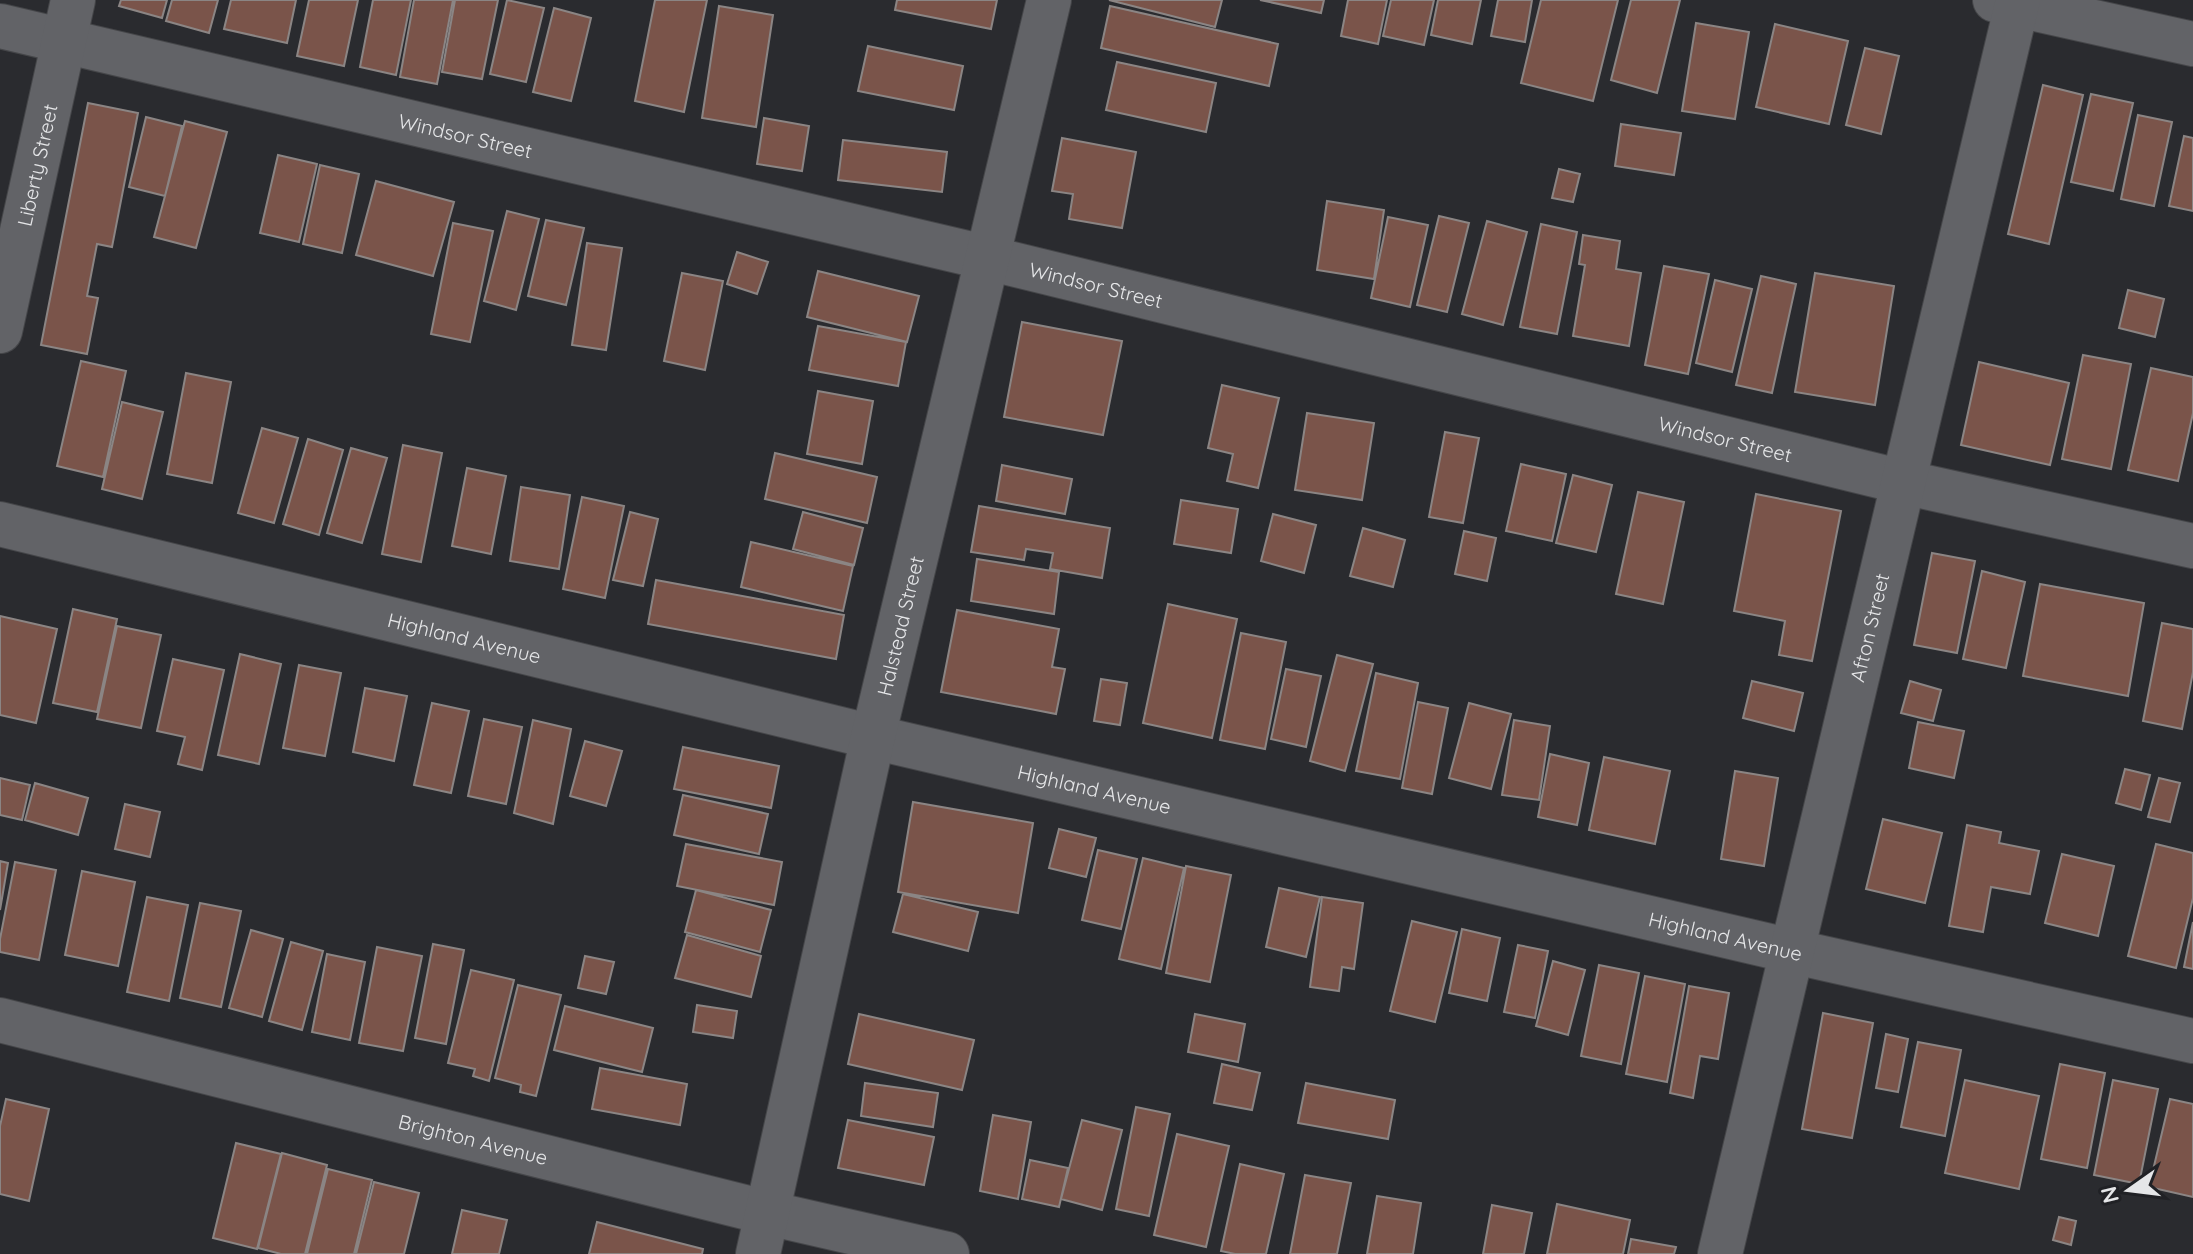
<svg xmlns="http://www.w3.org/2000/svg" width="2193" height="1254" viewBox="0 0 2193 1254" font-family="Quicksand,sans-serif">
<style>
.building{fill:#7a544a;stroke:#8b8584;stroke-width:2}
.lines{fill:none;stroke-linecap:round;stroke-linejoin:round}
.street-casing{stroke:#454649;stroke-width:46}
.street{stroke:#626367;stroke-width:44}
.labels{text-anchor:middle;dominant-baseline:central;stroke-width:6;stroke-linejoin:round;paint-order:stroke}
.street-label{font-size:20px;fill:#e5e6e8;stroke:#202125}
</style>
<rect width="100%" height="100%" fill="#2a2b2f"/>
<path class="building" d="M121 0H167L162 18 119 6Z
M172 0H218L209 33 166 21Z
M231 0H296L287 43 224 29Z
M309 0H358L344 66 297 56Z
M373 0H411L396 75 360 67Z
M414 0H453L437 84 400 77Z
M455 0H498L482 79 442 72Z
M507 0 544 8 526 82 490 74Z
M655 0H707L684 112 635 101Z
M897 0H997L991 29 895 10Z
M1109 0H1222L1215 27Z
M1260 0H1324L1321 13Z
M1348 0H1387L1378 44 1341 36Z
M1391 0H1434L1424 45 1383 36Z
M1438 0H1481L1472 44 1431 35Z
M1498 0H1532L1525 42 1491 36Z
M1541 0H1618L1593 101 1521 83Z
M1631 0H1680L1657 93 1611 80Z
M719 6 773 15 756 127 702 118Z
M1110 6 1278 44 1269 86 1101 48Z
M554 8 591 18 571 101 533 92Z
M1696 23 1749 32 1735 119 1682 111Z
M1775 24 1848 41 1829 124 1756 107Z
M868 46 963 66 954 110 858 91Z
M1865 48 1899 56 1881 134 1846 125Z
M1117 62 1216 83 1206 132 1106 110Z
M2043 85 2083 95 2049 244 2008 234Z
M2091 94 2133 103 2113 191 2071 182Z
M88 103 138 113 112 247 97 244 87 296 98 298 87 354 41 345Z
M2138 115 2172 122 2154 206 2121 199Z
M146 117 182 126 165 196 129 187Z
M764 118 809 126 802 171 757 164Z
M185 121 227 132 196 248 154 237Z
M1621 124 1681 133 1674 175 1615 166Z
M2184 136 2193 138V211L2169 206Z
M1062 138 1136 152 1122 228 1069 219 1073 194 1052 191Z
M843 140 947 152 942 192 838 180Z
M278 155 317 164 299 242 260 233Z
M320 165 359 174 342 253 303 244Z
M1559 169 1580 174 1573 202 1552 198Z
M376 181 454 202 433 276 356 255Z
M1327 201 1384 210 1374 279 1317 270Z
M507 211 539 219 516 310 484 301Z
M1439 216 1469 223 1447 312 1417 305Z
M1388 217 1428 225 1410 307 1371 298Z
M546 220 584 228 566 305 528 296Z
M1487 221 1527 232 1503 325 1462 314Z
M453 223 493 231 470 342 431 334Z
M1541 224 1577 232 1557 334 1520 327Z
M1583 235 1620 241 1616 269 1641 273 1629 346 1573 336 1585 265 1579 264Z
M587 243 622 248 606 350 572 345Z
M737 252 768 262 757 294 727 284Z
M1664 266 1709 274 1688 374 1645 365Z
M818 271 919 296 907 342 807 317Z
M682 273 723 281 705 370 664 361Z
M1815 273 1894 286 1875 405 1795 392Z
M1761 276 1796 284 1772 393 1736 385Z
M1715 280 1752 289 1732 372 1696 363Z
M2128 290 2164 299 2155 337 2119 328Z
M1022 322 1122 341 1103 435 1004 417Z
M818 326 906 342 898 386 809 370Z
M2083 355 2131 364 2111 469 2062 459Z
M81 361 126 371 103 477 57 466Z
M1979 362 2069 383 2050 465 1961 445Z
M2151 368 2193 377V413L2178 481 2128 470Z
M186 373 231 382 212 483 167 474Z
M1222 385 1279 398 1258 488 1227 481 1233 454 1208 448Z
M818 391 873 401 862 464 807 454Z
M122 402 163 412 142 499 102 489Z
M1307 413 1374 423 1362 500 1295 490Z
M262 428 298 438 274 523 238 513Z
M1445 432 1479 438 1463 523 1429 517Z
M308 439 343 450 319 535 283 524Z
M403 445 442 453 421 562 382 554Z
M351 448 387 458 362 543 327 533Z
M775 453 877 477 867 523 765 499Z
M1521 464 1566 474 1552 541 1506 531Z
M1002 465 1072 479 1065 514 996 501Z
M467 468 506 476 491 554 452 546Z
M1573 475 1612 485 1596 552 1556 543Z
M521 487 570 495 559 569 510 561Z
M1638 492 1684 502 1663 604 1616 594Z
M1756 494 1841 511 1812 661 1779 655 1785 621 1734 611Z
M582 497 624 506 605 598 563 589Z
M1181 500 1238 509 1231 553 1174 544Z
M979 506 1110 528 1102 578 1050 569 1053 553 1026 549 1024 560 971 552Z
M630 512 658 519 643 586 613 580Z
M803 512 863 528 854 565 793 549Z
M1273 514 1316 525 1304 573 1261 561Z
M1363 528 1405 540 1393 587 1350 576Z
M1464 531 1496 538 1487 581 1455 574Z
M751 542 853 566 843 611 741 587Z
M1932 553 1975 561 1957 653 1914 645Z
M977 559 1059 572 1054 614 971 601Z
M1982 571 2025 582 2006 668 1963 659Z
M656 580 844 615 836 659 648 624Z
M2040 584 2144 603 2128 696 2023 676Z
M1168 604 1237 619 1212 738 1143 723Z
M73 609 117 619 97 712 53 703Z
M957 610 1059 629 1052 667 1065 669 1056 714 941 692Z
M0 616 57 629 36 723 0 715Z
M2162 623 2193 629V672L2182 729 2143 721Z
M117 626 161 635 141 728 97 719Z
M1241 633 1286 642 1265 749 1220 740Z
M240 654 281 664 259 764 218 755Z
M1337 655 1373 664 1345 771 1310 761Z
M173 659 224 670 202 770 178 764 185 737 157 731Z
M299 665 341 673 325 756 283 748Z
M1286 669 1321 676 1306 747 1271 739Z
M1376 673 1418 683 1400 779 1356 771Z
M1101 679 1127 683 1120 725 1094 721Z
M1752 681 1803 693 1794 731 1743 718Z
M1910 681 1941 690 1933 721 1901 713Z
M365 688 407 696 394 761 353 752Z
M1418 702 1448 708 1432 794 1402 788Z
M432 703 469 711 451 793 414 785Z
M1469 703 1511 714 1491 789 1449 778Z
M484 719 522 727 506 804 468 796Z
M533 720 571 729 553 824 514 813Z
M1514 720 1550 726 1539 800 1502 795Z
M1918 722 1964 731 1954 778 1909 768Z
M585 741 622 751 606 806 570 796Z
M683 747 779 766 771 808 674 789Z
M1550 754 1589 763 1577 825 1538 817Z
M1604 757 1670 771 1655 844 1589 830Z
M2125 769 2150 775 2141 810 2116 803Z
M1735 771 1778 778 1764 866 1721 859Z
M0 778 30 785 22 820 0 815Z
M2159 778 2180 783 2170 822 2148 817Z
M35 783 88 798 78 835 25 820Z
M683 795 768 814 759 854 674 835Z
M913 802 1033 823 1018 913 898 892Z
M125 804 160 812 150 857 115 849Z
M1883 819 1942 833 1925 903 1866 889Z
M1967 825 2001 832 1999 843 2039 851 2030 894 1991 887 1983 932 1949 926Z
M1059 829 1096 838 1086 877 1049 868Z
M686 844 782 862 774 905 677 886Z
M2156 844 2193 853V898L2176 968 2128 956Z
M1098 850 1137 859 1121 929 1082 920Z
M2062 854 2114 866 2098 936 2045 923Z
M1143 858 1184 868 1161 969 1119 959Z
M0 861 8 863 0 910Z
M15 862 56 870 39 960 0 952V939Z
M1186 866 1231 875 1210 982 1166 973Z
M82 871 135 882 118 966 65 955Z
M1279 888 1320 897 1306 957 1266 947Z
M696 890 771 910 760 952 685 932Z
M903 894 978 912 968 951 893 932Z
M147 897 188 905 169 1001 127 992Z
M1322 897 1363 903 1354 969 1342 967 1339 991 1310 987Z
M200 903 241 911 221 1007 180 998Z
M1412 921 1457 932 1435 1022 1390 1011Z
M2193 922V969L2184 967Z
M1462 929 1500 938 1487 1001 1449 993Z
M251 930 283 939 262 1017 229 1008Z
M687 935 761 956 751 997 675 978Z
M291 942 323 951 302 1030 269 1021Z
M433 944 464 950 446 1044 415 1038Z
M1518 945 1548 951 1535 1018 1504 1012Z
M377 947 422 956 403 1051 359 1043Z
M327 954 365 962 350 1040 312 1032Z
M585 956 614 962 606 994 578 988Z
M1553 961 1585 970 1568 1035 1536 1026Z
M1599 965 1639 973 1621 1064 1581 1056Z
M471 970 514 980 489 1081 473 1076 475 1069 448 1063Z
M1645 976 1685 984 1667 1082 1626 1074Z
M518 985 561 995 536 1096 520 1092 521 1085 495 1078Z
M1689 986 1729 993 1718 1059 1700 1056 1693 1098 1670 1093Z
M697 1005 737 1011 733 1038 693 1032Z
M565 1006 653 1028 642 1072 554 1050Z
M1823 1013 1873 1023 1852 1138 1802 1129Z
M859 1014 974 1040 962 1090 848 1064Z
M1195 1014 1245 1024 1238 1062 1188 1052Z
M1886 1034 1908 1039 1898 1092 1876 1088Z
M1918 1042 1961 1050 1945 1136 1901 1127Z
M1222 1064 1260 1073 1252 1110 1214 1103Z
M2060 1064 2105 1073 2087 1168 2041 1159Z
M600 1068 687 1084 680 1125 592 1109Z
M1965 1080 2039 1096 2019 1189 1945 1173Z
M2113 1080 2158 1089 2139 1184 2094 1175Z
M865 1083 938 1093 933 1127 861 1116Z
M1306 1083 1395 1100 1388 1139 1298 1123Z
M6 1099 49 1109 29 1201 0 1194V1126Z
M2170 1099 2193 1104V1197L2149 1187Z
M1136 1107 1170 1114 1149 1216 1116 1209Z
M993 1115 1031 1122 1018 1199 980 1191Z
M848 1120 934 1137 924 1185 838 1168Z
M1082 1120 1122 1130 1102 1210 1061 1199Z
M1177 1134 1229 1146 1206 1247 1154 1235Z
M236 1143 281 1154 257 1249 213 1238Z
M282 1153 327 1165 305 1254H281L258 1248Z
M1030 1160 1068 1168 1059 1207 1022 1199Z
M1240 1164 1284 1174 1266 1254H1235L1221 1251Z
M328 1169 372 1180 354 1254H307Z
M1305 1175 1351 1183 1337 1254H1290Z
M374 1182 419 1193 404 1254H356Z
M1377 1196 1421 1203 1413 1254H1367Z
M1557 1204 1630 1220 1623 1254H1547Z
M1492 1205 1532 1213 1524 1254H1483Z
M462 1210 507 1220 499 1254H452Z
M2059 1217 2076 1221 2071 1245 2053 1240Z
M597 1222 703 1249 702 1254H589Z
M1631 1239 1676 1247 1674 1254H1628Z"/>
<g class="lines">
<g class="street-casing">
<g id="street">
<path d="M1995 0 2193 44"/>
<path id="s1" d="M0 26 988 258 1903 482 2193 546"/>
<path id="s2" d="M0 331 73 0"/>
<path id="s3" d="M0 524 873 737 1791 951 2193 1041"/>
<path id="s4" d="M0 1020 768 1213 947 1254"/>
<path id="s5" d="M758 1254 873 737 1049 0"/>
<path id="s6" d="M1720 1254 2018 0"/>
</g>
</g>
<use href="#street" class="street"/>
</g>
<g class="labels">
<g class="street-label">
<text stroke="none"><textPath href="#s1" startOffset="478">Windsor Street</textPath></text>
<text stroke="none"><textPath href="#s2" startOffset="170">Liberty Street</textPath></text>
<text stroke="none"><textPath href="#s1" startOffset="1126">Windsor Street</textPath></text>
<text stroke="none"><textPath href="#s1" startOffset="1774">Windsor Street</textPath></text>
<text stroke="none"><textPath href="#s5" startOffset="644">Halstead Street</textPath></text>
<text stroke="none"><textPath href="#s6" startOffset="644">Afton Street</textPath></text>
<text stroke="none"><textPath href="#s3" startOffset="478">Highland Avenue</textPath></text>
<text stroke="none"><textPath href="#s3" startOffset="1126">Highland Avenue</textPath></text>
<text stroke="none"><textPath href="#s3" startOffset="1774">Highland Avenue</textPath></text>
<text stroke="none"><textPath href="#s4" startOffset="488">Brighton Avenue</textPath></text>
</g>
</g>
<g transform="translate(2129 1190) rotate(256)" stroke="#202125" stroke-width="6" paint-order="stroke">
<path d="M0-6L14 30L0 20L-14 30Z" fill="#e5e6e8"/>
<text y="-12" font-size="22" font-weight="bold" text-anchor="middle" fill="#e5e6e8">N</text>
</g>
</svg>
